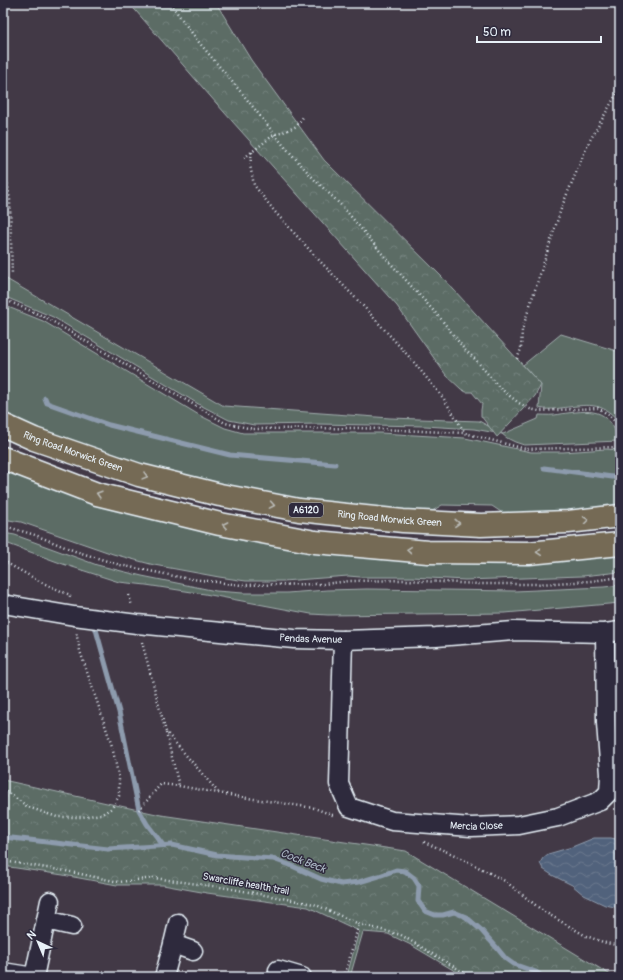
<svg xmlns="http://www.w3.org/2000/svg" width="623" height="980" viewBox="0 0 623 980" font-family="Pangolin,sans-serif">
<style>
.grass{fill:#5b6c65;stroke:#a2aeae}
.forest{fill:url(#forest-crowns);stroke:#a2aeae}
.water{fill:url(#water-waves);stroke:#8d9bad}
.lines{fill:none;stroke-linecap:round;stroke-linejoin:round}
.stream{stroke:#8d9bad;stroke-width:5}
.minor-casing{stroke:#e8f1f8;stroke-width:21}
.highway-casing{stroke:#e8f1f8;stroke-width:25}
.path{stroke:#e8f1f8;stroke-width:2.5;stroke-dasharray:1 3;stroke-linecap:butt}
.minor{stroke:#2f2a3d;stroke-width:18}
.highway{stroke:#756a55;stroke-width:22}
.oneway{stroke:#babbb7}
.labels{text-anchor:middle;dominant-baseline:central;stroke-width:3;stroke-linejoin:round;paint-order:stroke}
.shield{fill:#2f2a3d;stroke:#b0b5c0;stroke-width:1}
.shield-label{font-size:9px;font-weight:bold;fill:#e8f1f8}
.street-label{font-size:10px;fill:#e8f1f8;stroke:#2f2a3d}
.water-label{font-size:11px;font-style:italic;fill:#acb8c6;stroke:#2f2a3d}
</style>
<defs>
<pattern id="forest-crowns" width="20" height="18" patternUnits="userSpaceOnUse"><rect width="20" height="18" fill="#5b6c65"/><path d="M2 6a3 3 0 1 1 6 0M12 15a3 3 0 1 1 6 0" fill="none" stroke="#73817c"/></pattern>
<pattern id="water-waves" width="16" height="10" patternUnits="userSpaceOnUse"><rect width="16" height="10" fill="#51627b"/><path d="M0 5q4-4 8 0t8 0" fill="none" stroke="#6a798e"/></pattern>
</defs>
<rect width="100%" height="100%" fill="#423946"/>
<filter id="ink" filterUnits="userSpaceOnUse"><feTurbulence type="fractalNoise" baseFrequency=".025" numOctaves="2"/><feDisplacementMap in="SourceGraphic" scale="8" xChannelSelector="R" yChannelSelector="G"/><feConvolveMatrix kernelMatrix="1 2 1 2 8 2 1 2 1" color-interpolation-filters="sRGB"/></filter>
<g filter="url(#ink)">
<path class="grass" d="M3 277 224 406 390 418 479 421 503 434 538 419 539 415C546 415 553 416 560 414 591 410 608 406 619 441L524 445 515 442 507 438 502 434 474 429 425 426 318 424 254 425 229 420 200 405 53 317 3 296Z
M3 305 43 321 199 415 225 428 243 433H380L465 438 531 452H563L606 449 620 450V508L504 514 492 506 442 505 429 513 323 503 228 488 89 449 3 415Z
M561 334 620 352V423C602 400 586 405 561 408 553 409 547 410 539 408L541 385 523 365Z
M3 467 131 514 245 541 375 559 492 564 620 556V572L582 576 465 580 412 577H360L348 576 283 581H246L219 577 154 565 113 554 21 522 3 519Z
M3 533 15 535 97 565 142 576 216 591 243 593H287L327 590 367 589 515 591 604 587 620 585V603L505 613 328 615 311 614 205 594 146 585 119 582 63 564 3 542Z"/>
<path class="forest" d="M129 3H216L251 60 324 160 443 278 541 385 535 396 497 437 481 416V410L482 404 472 392H466L461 389 446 375 397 306 224 112Z
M3 780 161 815 406 851 614 977H465L411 945 388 934 363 932 350 977 347 976 359 931 308 907 207 893 163 885H117L63 875 3 866Z"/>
<path class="water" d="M594 838H611L620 840V908L605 905 584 895 572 885 552 875 543 869 540 863 543 858 548 854 572 847Z"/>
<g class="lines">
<path class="stream" d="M45 398 47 403 109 425 230 455 335 464
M544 468 620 478
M95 626 119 712 139 810 147 824 163 845
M3 837 108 849 172 845 217 855 273 859 290 865 321 879 341 884 359 882 379 876 396 870 405 871 414 878 419 886 418 901 425 911 435 915H443L454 912 466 917 481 930 497 948 506 959 513 964 536 972 543 977"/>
<g class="minor-casing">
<g id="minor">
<path id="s1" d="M3 604 74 616 137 624 294 639 343 640 436 637 514 631 605 633 620 631"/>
<path id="s2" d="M343 640 339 784 349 807 392 821 471 827 519 825 558 817 600 801 609 792 610 774 606 723 605 633"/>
<path d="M46 920 50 901"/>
<path d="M173 944 178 923"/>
<path d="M278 970 302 977"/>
<path d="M3 972 34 977 46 920 72 926"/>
<path d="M164 977 173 944 193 951"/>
</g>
</g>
<g class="highway-casing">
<g id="highway">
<path id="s3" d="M3 425 34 439 139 475 220 495 299 510 403 521 481 525 568 522 620 516"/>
<path d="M3 458 97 494 220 524 315 542 428 552 529 553 620 544"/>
</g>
</g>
<path class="path" d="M170 3 197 40 245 97 284 146 315 180 343 207 384 256 441 319 465 350 476 360 498 386 507 394 519 403 530 409 539 411 598 408 609 415 617 424 620 439
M252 152 250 165 254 185 275 212 317 258 365 308 412 360 444 399 465 433
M3 156 10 200 12 275
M244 158 275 134 281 133 297 126 303 117
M3 299 45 317 225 423 253 429 358 428 465 433 502 443 526 449 620 447
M517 359 521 349 522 330 562 206 589 142 620 88
M3 526 8 527 35 535 75 551 120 565 184 578 241 585 323 584 350 581 405 580 478 584H536L592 581 620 577
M3 561 41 582 70 595V598
M129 595 132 606
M142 642 166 732 218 792
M166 733 179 786
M3 789 28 807 57 817H81L102 814 112 808 119 796V779L112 746 80 651 76 632
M139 810 161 784 179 786 241 797 314 808 335 816
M424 842 457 856 505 881 543 911 586 936 606 943 620 946
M3 861 66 871 119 882 154 878 227 888 314 904 359 924 401 935 471 977
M344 977 359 924"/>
<use href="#minor" class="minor"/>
<use href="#highway" class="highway"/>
</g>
<defs><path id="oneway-chevron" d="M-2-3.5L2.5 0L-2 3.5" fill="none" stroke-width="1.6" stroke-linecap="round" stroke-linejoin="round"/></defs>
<g class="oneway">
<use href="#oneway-chevron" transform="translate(145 476) rotate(15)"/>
<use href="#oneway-chevron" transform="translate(99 494) rotate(-164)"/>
<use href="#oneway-chevron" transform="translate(272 505) rotate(10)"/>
<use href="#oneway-chevron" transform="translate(586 520) rotate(-7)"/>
<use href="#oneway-chevron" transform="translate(457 523) rotate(3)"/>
<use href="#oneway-chevron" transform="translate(225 525) rotate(-169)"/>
<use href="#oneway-chevron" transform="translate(409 550) rotate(-175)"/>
<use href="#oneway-chevron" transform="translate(539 552) rotate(175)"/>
</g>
</g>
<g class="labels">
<rect class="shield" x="289" y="503" width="34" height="14" rx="3"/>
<g class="shield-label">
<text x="306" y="510">A6120</text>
</g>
<g class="street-label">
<text stroke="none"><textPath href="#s3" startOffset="75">Ring Road Morwick Green</textPath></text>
<text stroke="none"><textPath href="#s3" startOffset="400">Ring Road Morwick Green</textPath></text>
<text stroke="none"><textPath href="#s1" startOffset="310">Pendas Avenue</textPath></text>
<text stroke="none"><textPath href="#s2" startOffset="299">Mercia Close</textPath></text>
<text transform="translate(246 884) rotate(10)">Swarcliffe health trail</text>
</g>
<g class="water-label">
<text transform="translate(303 861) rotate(21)">Cock Beck</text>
</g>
</g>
<rect width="623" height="980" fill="none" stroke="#2f2a3d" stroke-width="16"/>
<rect x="8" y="8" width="607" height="964" fill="none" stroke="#e8f1f8" stroke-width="1.5" filter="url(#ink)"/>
<g transform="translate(38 942) rotate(316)" stroke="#2f2a3d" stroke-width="3" paint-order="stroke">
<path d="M0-3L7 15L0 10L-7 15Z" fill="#e8f1f8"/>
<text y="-6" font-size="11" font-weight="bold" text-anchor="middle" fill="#e8f1f8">N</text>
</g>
<path d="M477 36v6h124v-6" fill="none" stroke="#e8f1f8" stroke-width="2"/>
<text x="483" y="36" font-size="12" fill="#e8f1f8" stroke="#2f2a3d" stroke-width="3" paint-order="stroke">50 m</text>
</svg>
